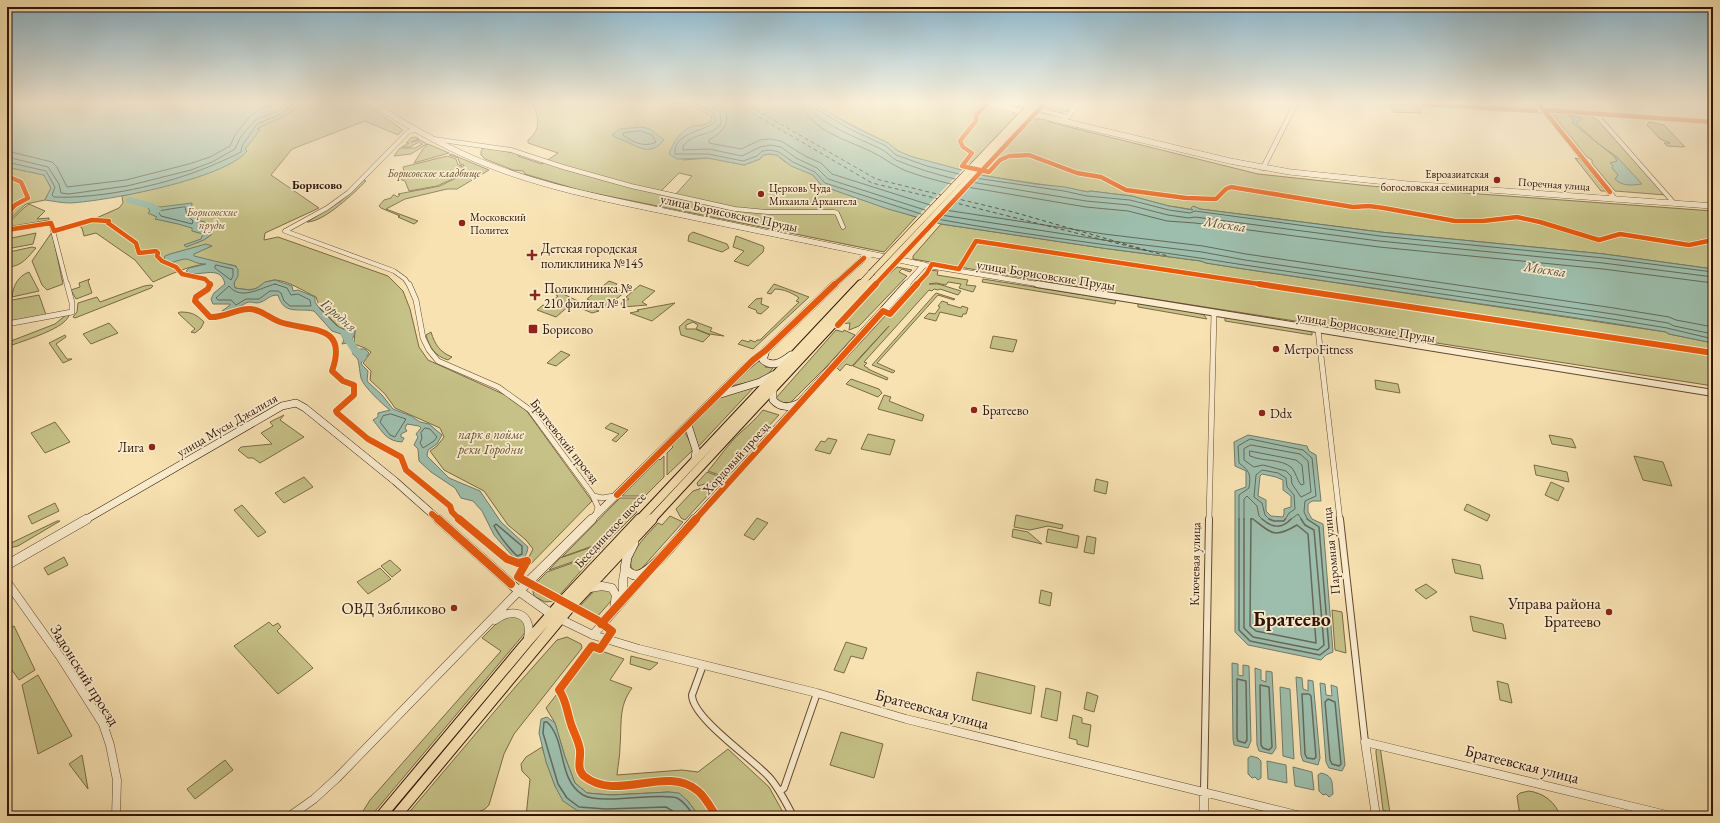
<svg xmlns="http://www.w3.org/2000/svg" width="1720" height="823" viewBox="0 0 1720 823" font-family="'EB Garamond',serif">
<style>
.green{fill:#c5c187;stroke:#7b6a46;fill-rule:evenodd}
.water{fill:#9dbeac;stroke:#727a6a;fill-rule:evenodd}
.pier{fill:#f8e2b2}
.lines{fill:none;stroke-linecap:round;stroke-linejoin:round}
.shore-far1{stroke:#676859;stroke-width:1}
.shore{stroke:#676859;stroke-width:1.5}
.stream{stroke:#727a6a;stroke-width:1}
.river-far1{stroke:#9dbeac;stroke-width:6}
.river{stroke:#9dbeac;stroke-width:8}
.ferry{stroke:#574f40;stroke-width:1;stroke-dasharray:4 3;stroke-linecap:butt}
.minor-far2-casing{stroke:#634731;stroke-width:5}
.minor-far1-casing{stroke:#634731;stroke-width:6}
.minor-casing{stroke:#634731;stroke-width:8}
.tertiary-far2-casing{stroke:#634731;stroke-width:5.5}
.tertiary-far1-casing{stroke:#634731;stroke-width:8}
.tertiary-casing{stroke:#634731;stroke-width:9}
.secondary-far2-casing{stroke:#311306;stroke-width:6}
.secondary-far1-casing{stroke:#311306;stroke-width:8}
.secondary-casing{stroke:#311306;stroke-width:10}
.primary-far2-casing{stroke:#311306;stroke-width:7}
.primary-far1-casing{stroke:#311306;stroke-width:10}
.primary-casing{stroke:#311306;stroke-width:12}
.minor-far2{stroke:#faeccd;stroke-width:4}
.minor-far1{stroke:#faeccd;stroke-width:5}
.minor{stroke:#faeccd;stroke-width:6}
.tertiary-far2{stroke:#faeccd;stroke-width:4.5}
.tertiary-far1{stroke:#faeccd;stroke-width:6}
.tertiary{stroke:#faeccd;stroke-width:8}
.secondary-far2{stroke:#faeccd;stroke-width:5.5}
.secondary-far1{stroke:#faeccd;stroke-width:7}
.secondary{stroke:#faeccd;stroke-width:9}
.primary-far2{stroke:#f8e2b2;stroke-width:6}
.primary-far1{stroke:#f8e2b2;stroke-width:8}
.primary{stroke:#f8e2b2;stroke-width:10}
.primary-bridge-casing{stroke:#311306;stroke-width:7;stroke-linecap:butt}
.primary-bridge{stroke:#f8e2b2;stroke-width:6}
.cycleway-far2-casing{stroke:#faeccd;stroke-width:6}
.cycleway-far1-casing{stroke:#faeccd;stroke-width:8}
.cycleway-casing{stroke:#faeccd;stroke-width:10}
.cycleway-far2{stroke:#e8590c;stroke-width:4.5}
.cycleway-far1{stroke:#e8590c;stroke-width:6}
.cycleway{stroke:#e8590c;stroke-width:8}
.poi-dot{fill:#8f2418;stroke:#faeccd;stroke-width:1.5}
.labels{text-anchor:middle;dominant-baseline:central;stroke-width:3.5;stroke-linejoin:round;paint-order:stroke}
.far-park-label{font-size:11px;font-style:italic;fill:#655033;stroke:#faeccd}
.far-poi-label{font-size:11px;fill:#311306;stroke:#faeccd;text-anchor:start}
.far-street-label{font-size:11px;fill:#311306;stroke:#faeccd}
.far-neighbourhood-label{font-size:12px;font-weight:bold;fill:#311306;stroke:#faeccd}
.street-label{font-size:13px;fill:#311306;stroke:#faeccd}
.poi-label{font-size:13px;fill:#311306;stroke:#faeccd;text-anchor:start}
.park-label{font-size:13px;font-style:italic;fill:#655033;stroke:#faeccd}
.water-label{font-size:14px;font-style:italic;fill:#574f40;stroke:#faeccd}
.near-poi-label{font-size:16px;fill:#311306;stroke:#faeccd;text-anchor:end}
.near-street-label{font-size:16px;fill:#311306;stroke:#faeccd}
.near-district-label{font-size:20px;font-weight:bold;fill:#311306;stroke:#faeccd}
</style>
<rect width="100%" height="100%" fill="#f8e2b2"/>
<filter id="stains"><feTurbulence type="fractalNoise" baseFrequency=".005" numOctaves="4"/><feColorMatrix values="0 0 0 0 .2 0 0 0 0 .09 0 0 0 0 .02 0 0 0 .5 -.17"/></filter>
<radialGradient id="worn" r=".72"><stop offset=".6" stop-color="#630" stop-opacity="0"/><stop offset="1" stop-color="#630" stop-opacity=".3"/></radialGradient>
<path class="green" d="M301 103H364L403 130 398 135 365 121 292 149 271 175 319 208 265 233 264 240 278 237 388 276 403 291 410 309 419 347 428 360 514 399 526 410 592 501 521 574 516 566 529 557 533 549 526 540 508 525 484 491 444 470 430 451 437 446 444 437 440 428 395 408 385 394 370 380 371 371 363 363 371 352 365 348 354 344 355 330 340 328 320 308 316 297C305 292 287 280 275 280 268 280 263 285 257 288 251 291 242 289 235 288L234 283 237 275 236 266C205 258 180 270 153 282L135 260 96 233 84 236 82 228 79 226 56 232 59 229 94 219 119 208 123 203 122 196 194 178 216 170 243 155 245 149 248 143 259 130H257L260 127 291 112Z
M533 103H688L709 115 712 117V120L706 125 692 127 681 134 683 160 708 158 744 165 760 159 763 155 769 154 777 155 784 161 813 175 822 186 916 217 884 252 618 198 583 191 525 174 523 171 513 170 485 159 481 155V151L483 149 481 148 483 147 519 154 518 156 542 164 558 153 528 143V140C542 129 538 118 533 103ZM679 173 692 176 676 194 661 191Z
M813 103H977L1014 112 1012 114 1036 120 1040 118 1049 120V122L1258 174 1370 186 1713 211V269L1604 254 1380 232 1200 209 1193 206 1192 208 1195 210 1169 206 1131 196 1090 191 1088 192C1031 181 970 178 915 158 910 156 902 154 898 151 893 149 890 144 886 142 861 130 837 118 813 103Z
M1047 103H1062L1071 105 1067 110 1069 111 1058 113 1043 109Z
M1457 103H1528L1532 108Z
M1389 104 1417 106 1421 113 1393 112Z
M1550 111 1589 114 1598 119 1666 195 1615 191 1592 163V160L1587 157Z
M1649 122 1664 125 1685 147 1683 146V147L1667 146 1664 143H1670L1660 139 1647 125Z
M415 137 419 139 411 142 420 140 427 144 411 154 394 156 400 148H415L422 144 419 142 410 147H402L409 143H406L411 138Z
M428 144 449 153 414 163 423 149Z
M451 154 489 170 457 189H447L405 199 386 209 418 221 414 224 398 217 400 216 381 208 379 206 384 200 391 198 393 195H395L397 197 400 195 398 194 440 186 462 175 461 169 464 165 460 164 458 158 449 155Z
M447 156 456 159 458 165 462 166 459 168 461 175 437 186 409 191 405 181 397 178 401 176 394 175 404 171 403 167Z
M1575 158 1580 159 1606 191H1601Z
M7 165 11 168 44 175 51 188 45 200 26 204 7 222Z
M364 180 366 181C354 193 324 222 307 222L341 201Z
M29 204 45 211 37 219 49 218V220L7 227V224L25 207Z
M941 224 1102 248 1201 261 1206 263 1244 269 1666 332 1669 334 1713 343V386L1070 286 913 259V256Z
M52 232 63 284 47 290 42 285 32 261Z
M693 232 727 244 729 248 722 252 688 241 689 235Z
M36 233 33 244 7 249V239Z
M736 236 763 246 764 248 763 252 748 266 734 261 744 251 733 247Z
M32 247 36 248C28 257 22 266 9 267L7 260 9 252Z
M897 267 912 270 910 272 902 269 899 272 907 276 859 326 849 330 850 323 840 324 885 276H887Z
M929 270 938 271 937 275 968 280 966 285 976 286 973 292 959 288 961 284 948 282 946 285 936 283 929 284H938L961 291 958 295 940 289 938 290 934 289 932 291 929 290 864 362 867 363 864 366 868 368V369L888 378 887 380 853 366 889 326 852 366 846 364 840 371 837 368 887 314 889 315 891 313 889 312 924 273H927Z
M29 272 39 291 12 297C13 286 18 276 29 272Z
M90 279 88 281 92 293 76 299 71 290 80 287 79 283Z
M983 279 1116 300 1115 304 982 282Z
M609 281 617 284 613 288 625 292 605 308 587 299Z
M774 284 809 297 753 349 738 344 742 340 749 342 750 340 755 342 757 340H760L799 302 796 301 799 298C793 293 783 289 775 289L771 294 767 293Z
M151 285 153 286 151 288 75 318 73 317 77 312 78 303 97 297 100 302 144 286Z
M640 285 655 291 642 302 647 305 623 307 621 303 629 299 626 297Z
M559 292 599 311 592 313 571 304 556 317 537 310 543 305 546 306 558 296 556 295Z
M936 293 955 299 954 300 938 295 877 363 895 371 893 373 872 365Z
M39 295 46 315 7 322V301Z
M762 298 761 304 769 307 761 314 757 313 756 310 748 307 756 299Z
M942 301 948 303 947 304 961 308 962 306 968 308 966 314H963L962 317 940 312 936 321 924 318 929 313 935 314 940 307 938 306Z
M675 303 652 321 630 313 639 311 637 310Z
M1138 303 1198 313 1204 315 1207 319 1138 307Z
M180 312C191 312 196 314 204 322L201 328 195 333 191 332 195 329 178 313Z
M66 315H69C66 328 26 340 12 345L10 343 11 341 55 324Z
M1225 317 1312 330V335L1225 321Z
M688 319 712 328 710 331 724 336 709 334 696 329 698 325 693 322 686 325V329H695L710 335 703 342 681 335 679 327Z
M109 323 118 333 91 344 83 334Z
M836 330 843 332 844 330 855 335 826 367 792 401 789 403 777 402 776 398Z
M431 332C435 345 440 352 452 357L448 360C435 356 430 348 426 335Z
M65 335 66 337 56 344 67 359H72L63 363 49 343Z
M993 336 1017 340 1013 352 990 348Z
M561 351 570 355 556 366 547 363Z
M756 361H759L766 365 765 367 773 368 764 379 731 386Z
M851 379 879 389 882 393 878 397 846 384Z
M1375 380 1398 384 1400 393 1376 389Z
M756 385 698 447 690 426 721 395Z
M884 395 891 397 889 401 924 415 922 421 878 409Z
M763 410 779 415 753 443 748 452 725 477 708 471C719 458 728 444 741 432 749 425 756 419 763 410Z
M284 415 280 420 304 437 260 463 253 458H248L238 450 241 447 272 444 261 433 273 426 270 422Z
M55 422 70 442 45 453 31 433Z
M611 423 628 430 616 442 612 440 619 434 605 428Z
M684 431 694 449 667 475V453L673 447 671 445Z
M868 434 895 440 890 455 861 449Z
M1549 435 1572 439 1576 448 1552 444Z
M828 438 837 440 830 454 815 450 821 441 825 442Z
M664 456V477L645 496H622L659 459 660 460Z
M1634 456 1663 462 1672 486 1643 480Z
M1534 465 1567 472 1569 482 1536 475Z
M707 472 724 478 698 486 697 483Z
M304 477 313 487 284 503 275 493Z
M1096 479 1108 482 1106 494 1094 491Z
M720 482 685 520 681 518 676 509 693 491Z
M1551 482 1564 488 1558 501 1545 495Z
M620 498H646L634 510 637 512 609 540 562 557Z
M55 503 59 511 32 524 28 516Z
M1467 504 1490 515 1487 521 1464 510Z
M242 505 266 532 258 537 234 510Z
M1016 515 1063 525 1062 529 1048 526 1030 530 1014 527Z
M670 516 683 522 642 568 637 572 632 569C625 555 649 533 658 523L662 525Z
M757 518 768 523 754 540 744 535Z
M57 521H60L18 546 9 548 7 545Z
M1013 529 1028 532 1042 544 1012 537Z
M1048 529 1079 536 1077 548 1046 542Z
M1087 536 1096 538 1094 554 1084 552Z
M607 542 598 553 549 570 560 558Z
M595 555 557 598 534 585 547 572Z
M64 557 68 565 48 575 44 568Z
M1452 559 1480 565 1483 579 1455 573Z
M390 560 401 570 392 577 381 566Z
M380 568 391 579 368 594 357 582Z
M1426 584 1437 592 1426 599 1415 590Z
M532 587 555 601 545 602 534 596Z
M605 587 613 594 612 600 595 619 580 610V606L597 588Z
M1041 590 1052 593 1050 606 1039 603Z
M1332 610 1342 612 1346 653 1335 650Z
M512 615 521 618 527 628 524 634 371 816H360L370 800 501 651 482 638 501 619Z
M1470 616 1503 624 1506 639 1473 631Z
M269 622 273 626 278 623 281 627 277 631 313 668 278 694 234 646Z
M14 626 35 670 19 680 7 663V630Z
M567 637 581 644 582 648 514 734 504 754 489 805 485 809 470 816H406L517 685 557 640Z
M846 642 867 648 863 659 851 656 844 673 834 670Z
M593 648 624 659 610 680 632 688C618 707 622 724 620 746 620 756 618 765 617 775L682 770 698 772 728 749 769 787 785 816H699L687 800 669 792 611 795 587 793 575 783 565 757 555 723 546 708Z
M631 656 658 663 650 670 630 664Z
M977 672 1035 686 1031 714 972 700Z
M38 675 72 736 38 754 22 685Z
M1497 681 1508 684 1512 703 1500 700Z
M1046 688 1061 692 1057 721 1041 717Z
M1087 692 1098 696 1094 712 1084 709Z
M1073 715 1082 718V723L1091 725 1088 747 1077 744V740L1069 738Z
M841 732 883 744 874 778 830 765Z
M542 747 555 786 578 811 606 813 666 811 674 816H526L530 779 522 771 521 764 526 757Z
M1378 747H1380L1390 813 1383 810 1376 753V750Z
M82 755 88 789 69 764Z
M225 760 233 770 195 799 187 789Z
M1529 791C1543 793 1556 802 1560 816H1520L1517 796 1520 793Z"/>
<path class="water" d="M7 103H301L283 117 260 127 257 129 260 130 245 149 247 151C225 179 107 201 70 203 62 203 53 201 45 200L51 188 44 175 11 168 7 165Z
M688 103H813L850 125 888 143 898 151 913 157 980 175 1035 184 1065 187 1088 192 1090 191 1131 196 1169 206 1193 210 1191 208 1193 206 1200 209 1380 232 1604 254 1713 269V343L1669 334 1666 332 1611 323 1244 269 1206 263 1201 261 1102 248 941 224 888 209 822 186 813 175 791 166 777 155 769 154 763 155 760 159 744 165 708 158 677 159 669 154C673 143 681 129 694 126 701 125 707 126 712 120V117L709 115Z
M1568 115 1580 117 1582 119 1576 123 1596 142 1617 157 1642 184C1632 185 1623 187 1615 179L1618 175 1612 168 1613 166 1610 163 1617 161 1615 157 1574 124 1572 123 1574 120Z
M642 127 650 129 664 140C650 156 641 148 627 142 621 139 617 139 612 135L620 129Z
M192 203 191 213 197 220 205 222 203 229 211 234V235L204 240 186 247 184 245 201 239 203 234 192 231V228L178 224 155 219 157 217 148 213 150 211 148 208 151 205 160 207Z
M206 244 212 246 194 254V256L235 266 238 269V276L234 283 235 288 250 290 257 288 265 282 275 280 292 286 293 291 298 290 315 297V302L320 309 337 326 345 330 355 332V333L351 342 342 344 344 340 341 334 332 331 314 311C296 308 284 315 278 295 269 295 269 299 261 302 256 304 254 302 249 302 240 304 236 314 222 311L229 306 230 304H213L211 299 214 293 225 284C220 262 197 280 186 271L189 268 206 264C195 264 193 260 186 259 181 259 175 262 169 263L164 259 165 256 170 254Z
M360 349H365L369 353 361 363 362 365 368 371 367 381 382 395 393 409 411 416 420 422 429 424 442 435 437 444 428 450 427 456 449 478 480 491 501 522 528 547C527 555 525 557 518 562L516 560 494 535 482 511 473 501 461 498 455 488 431 472 419 461 418 449 414 445 418 437 416 434 421 428 419 426 407 424 405 428 407 431 401 434V437L404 438 402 442C386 441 383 432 373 420L378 417V413L390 410C383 405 363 386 361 378 360 374 359 363 358 360 357 357 353 355 352 353L355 350Z
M1248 435 1307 446 1309 451 1316 455 1321 501H1312L1308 504V512L1312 519 1323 524 1333 652 1326 655 1321 660 1248 645 1235 632V491L1246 487V471L1235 466 1234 442ZM1262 474 1276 477 1283 480V490L1291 496V507L1284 509V514L1283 517 1271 516 1266 511V500L1258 496 1260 476Z
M1232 663 1238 664V675L1243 676V665L1249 666 1251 741 1248 748 1234 745 1233 739Z
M1255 668 1261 670V680L1266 682V671L1272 672 1276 748 1272 754 1259 751 1257 745Z
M1296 677 1302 678 1303 689 1308 691V680L1313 681 1320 758 1318 765 1303 761 1301 755Z
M1320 683 1325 684 1326 695 1332 696 1331 685 1337 687 1345 765 1342 771 1329 768 1326 762Z
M1280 687 1290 689 1294 759 1283 756Z
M547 717 555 723 565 757 575 783 587 793 611 795 669 792 679 793 687 800 699 816H674L666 811 606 813 578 811 563 801 555 786 546 762 539 733 541 719Z
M1251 756 1258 758 1261 761V778L1258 780 1255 777 1252 778 1248 774V758Z
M1267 761 1286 765 1287 783 1268 779Z
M1293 767 1312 772 1314 790 1295 786Z
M1321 773C1334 776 1332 783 1333 794L1329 797 1326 794 1323 795 1319 791 1318 775Z"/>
<path class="pier" d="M963 169 981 173 934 224 915 219Z"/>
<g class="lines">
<path class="shore-far1" d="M696 103 714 114 716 121C705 132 673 132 675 154H708L743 161 757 156 762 151 770 150 779 152 793 162 815 172 825 183 921 214
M707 103 720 112 721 124C712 137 695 131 683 146V150L709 149 742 156 760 147 771 145 781 147 796 158 817 168 828 179 925 210
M719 103C734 119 726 130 709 140V143L741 149 760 140 770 139 781 141 805 156 821 163 832 174 930 205
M801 103C810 131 848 140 872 152 883 157 892 165 904 170 919 176 935 180 951 184
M807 103C811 121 865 141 881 149 887 152 891 157 896 160 915 168 935 174 955 179
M812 103 813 107 848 128 886 146 896 155 927 166 959 174
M641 131 652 135 656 142C644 148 633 142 623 135L624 133Z
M7 151 52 162 57 167 67 187 126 180 189 164 210 157 230 146 235 135 250 116 261 109 278 103
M7 157 48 167 59 184 61 193 69 194 127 186 191 170 212 162 235 149 240 138 255 120 279 110 288 103
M7 162 46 171 55 187 52 195 54 197C72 198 89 196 106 194 154 187 198 174 241 152L242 146 257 124 281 114 295 103
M975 178 1064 191 1087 196 1130 200 1169 210 1190 213 1195 211 1380 236 1604 258 1713 272
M971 182 1086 201 1129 205 1168 215 1189 218 1195 217 1379 241 1603 263 1713 277
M967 187 1086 207 1128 211 1167 221 1195 223 1379 247 1603 269 1713 283
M185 207 187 215 193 221 192 224 161 216 159 213 160 211Z
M945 210 1104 234 1203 246 1246 254 1614 308 1669 317 1676 320 1713 327
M941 215 1103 240 1202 252 1245 260 1613 314 1668 323 1674 326 1713 334
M937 219C1039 238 1142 248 1244 265L1612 319 1667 328 1713 339
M216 265 233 269V276L231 280 215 268Z
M275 284 287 288 291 295 298 294 310 300 311 306H290L284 301 281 293 278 291H270L259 299H246L236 305 231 300H218L216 298 229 286C241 301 260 288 275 284Z
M391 414 406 419 395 437 390 435 380 422 383 416Z
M425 428 430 429 437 437 434 441 423 448 420 443 422 438 421 433Z
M1251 445 1300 454 1308 461 1311 492 1301 497 1292 484 1291 476 1286 471 1263 465 1254 467 1244 460V449Z
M1250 451 1296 460 1302 465 1304 484 1301 485C1297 480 1296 473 1292 468 1281 458 1263 462 1250 456Z
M1239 520V495L1249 488C1251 475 1250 471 1239 463L1238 446 1250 439 1303 450 1312 458 1316 496 1305 501 1304 512 1308 520
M1244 520V499L1247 496 1257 506 1259 516 1263 520
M1251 520V518L1254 520
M1270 520 1265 515 1262 503 1254 497 1256 475 1262 470 1278 473 1286 478 1287 487 1294 495 1295 509 1289 513 1285 520
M1290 520 1298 514 1302 520"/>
<path class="shore" d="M1239 519V630L1250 641 1320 655 1329 648 1319 527 1307 519
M1244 519V628L1253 637 1318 650 1324 645 1314 530 1305 525 1301 519
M1251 519 1250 626 1256 631 1316 643 1308 534 1297 525C1274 539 1271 533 1253 519
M1262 519C1272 528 1282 529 1291 519
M1269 519 1274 521H1284L1285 519
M496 524 522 546V554L517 556C508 547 500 537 494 526Z
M1237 679 1246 681 1247 740 1245 743 1238 741 1237 738Z
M1260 685 1269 687 1272 747 1269 750 1263 748 1261 745Z
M1302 694H1309L1311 696 1316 757 1314 759 1307 758 1305 754Z
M1328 699 1335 702 1341 764 1339 766 1332 764 1330 760 1325 702Z
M675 816 674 812 666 807 606 809 579 807 567 798 558 784 543 733 544 722H547C567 741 557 779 583 795 590 799 599 799 607 799 622 800 666 793 677 798 685 802 689 809 694 816"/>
<path class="stream" d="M857 200 858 205"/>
<path class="river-far1" d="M129 200 152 206 158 210"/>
<path class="river" d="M345 334 355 350 362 357"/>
<path class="ferry" d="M735 103 872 183 939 199
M744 103 876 179 941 195
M954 198 1013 212 1146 250
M952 202 1168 256"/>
<g class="minor-far2-casing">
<path id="minor-far2" d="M1013 103 1067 117
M1406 103 1545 111
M1586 103 1595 113
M1706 103H1713
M1544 110 1713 122
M1594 115 1600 119 1674 203
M434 139 511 150 563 167 631 186 735 209 768 212H834L837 213 843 227
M7 230 51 223 67 285
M409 285 405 279 394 271 285 231 327 208 349 192 408 132 414 130"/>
</g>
<g class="minor-far1-casing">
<path id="minor-far1" d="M409 284 416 300 423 338 429 350 438 361 498 387 530 410 592 494 598 507 596 514
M7 324 72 312V303L67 284
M1318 330 1340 520
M594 496 602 498 614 496
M1209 520 1214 313"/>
</g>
<g class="minor-casing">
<path id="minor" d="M1340 519 1365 742
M703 665 692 695C692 718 753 759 769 777 779 788 786 803 793 816
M780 791 784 788 817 693
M1204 792 1209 519"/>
</g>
<g class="tertiary-far2-casing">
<path id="tertiary-far2" d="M1538 103 1615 199
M1064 121 1079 103
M1263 168 1296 103
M924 265 1043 285"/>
</g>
<g class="tertiary-far1-casing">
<path id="tertiary-far1" d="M1037 284 1713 393"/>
</g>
<g class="tertiary-casing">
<path id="tertiary" d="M7 582 61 658 103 724 110 745 117 780 116 816
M590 588 602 586 612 588 616 595 614 609
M623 600V580L625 569
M560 619 593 635 639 649 817 693 906 719 1301 816
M495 620C513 607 533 613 528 638
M593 635 647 573
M1204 792V816
M290 816 314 799 337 778 519 591
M1376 816 1365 742 1671 816"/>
</g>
<g class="secondary-far2-casing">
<path id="secondary-far2" d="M372 103C409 127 448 149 489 165 555 191 627 203 697 218 772 234 848 249 924 265L906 285
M987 103 1230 161 1290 172 1407 184 1713 206
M834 285 862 260 866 253"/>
</g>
<g class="secondary-far1-casing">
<path id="secondary-far1" d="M766 350 763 360C773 368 782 362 791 355
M773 389V400C780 408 790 408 799 403
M721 394 760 382 773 375
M688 425 696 450 695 459
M85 520 282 406 296 403 305 408 395 481 439 520
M591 520 746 367 766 350 835 284
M694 520 907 284"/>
</g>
<g class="secondary-casing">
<path id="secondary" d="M438 519 519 591 554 616
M634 543 627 557 625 569C629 573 633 576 638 575 652 573 684 531 695 519
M7 565 87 519
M519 591 592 519"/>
</g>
<g class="primary-far2-casing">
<path id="primary-far2" d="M860 285 871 273
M869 285 878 275"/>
</g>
<g class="primary-far1-casing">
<path id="primary-far1" d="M639 520 861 284
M651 520 870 284"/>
</g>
<g class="primary-casing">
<path id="primary" d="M381 816 527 642 563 601 640 519
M396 816 570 607 652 519"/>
</g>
<use href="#minor-far2" class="minor-far2"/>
<use href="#minor-far1" class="minor-far1"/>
<use href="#minor" class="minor"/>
<use href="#tertiary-far2" class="tertiary-far2"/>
<use href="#tertiary-far1" class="tertiary-far1"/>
<use href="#tertiary" class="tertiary"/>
<use href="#secondary-far2" class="secondary-far2"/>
<use href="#secondary-far1" class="secondary-far1"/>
<use href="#secondary" class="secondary"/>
<use href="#primary-far2" class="primary-far2"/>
<use href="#primary-far1" class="primary-far1"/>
<use href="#primary" class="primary"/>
<g class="primary-bridge-casing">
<path id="primary-bridge" d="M871 273 1032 104
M878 275 1038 106"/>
</g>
<use href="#primary-bridge" class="primary-bridge"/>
<g class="cycleway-far2-casing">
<path id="cycleway-far2" d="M989 103 976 115V121L960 141 963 147 972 153 962 166 989 172 1000 160 1009 156 1029 155 1077 173 1101 177 1126 190 1186 198 1216 199 1226 189 1231 187 1353 207 1369 206 1384 208 1455 221H1483L1517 217 1540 222 1599 240 1620 234 1689 245 1713 240
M1406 103 1536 111
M1538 103 1610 192
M1544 110 1713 122
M7 176 21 182 28 198 15 205 7 214
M7 230 51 223 54 231 92 220 109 221 108 223 136 243 139 253 156 251 158 253 157 256 162 261 176 267 182 274 205 279 211 285
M834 285 864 258
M875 285 1045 103
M916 285 927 273 932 264 959 269 976 241 1266 285"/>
</g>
<g class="cycleway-far1-casing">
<path id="cycleway-far1" d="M210 284 208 289 196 297 195 301 210 317C224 318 235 309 249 309 261 309 269 318 280 322 309 332 349 323 332 371L343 381 354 385V395L336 411 337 413 368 439 401 457 406 470 450 506 452 512 460 520
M1259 284 1713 353
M838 325 876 284
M617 495 753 360 766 350 835 284
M432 514 439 520
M695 520 883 311 890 314 917 284"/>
</g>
<g class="cycleway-casing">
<path id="cycleway" d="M438 519 511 584
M459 519 507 559 518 563 527 561
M527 561 518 577 597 620 612 631 600 649 592 646 559 690C567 701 567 714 572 727 575 735 579 742 580 750 581 759 576 769 584 776 617 803 666 764 698 791 706 798 711 808 716 816
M601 624 696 519"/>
</g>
<use href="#cycleway-far2" class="cycleway-far2"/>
<use href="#cycleway-far1" class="cycleway-far1"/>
<use href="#cycleway" class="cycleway"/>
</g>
<linearGradient id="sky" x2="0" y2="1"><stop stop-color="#8ab8d0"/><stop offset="0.47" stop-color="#fcf2dc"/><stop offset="1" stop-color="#fcf2dc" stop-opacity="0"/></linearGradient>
<rect width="1720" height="218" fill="url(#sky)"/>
<g class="poi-dot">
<circle cx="1497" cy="180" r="4"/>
<circle cx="761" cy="194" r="4"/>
<circle cx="462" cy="223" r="4"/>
<path d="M530 249h4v4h4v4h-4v4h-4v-4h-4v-4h4z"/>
<path d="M533 289h4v4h4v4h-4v4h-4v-4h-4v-4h4z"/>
<rect x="528" y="324" width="10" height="10" rx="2"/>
<circle cx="1276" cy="349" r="4"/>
<circle cx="974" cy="410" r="4"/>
<circle cx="1262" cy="413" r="4"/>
<circle cx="152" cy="447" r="4"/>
<circle cx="454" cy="608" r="4"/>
<circle cx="1609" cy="612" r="4"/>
</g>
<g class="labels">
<g class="far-park-label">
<text x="434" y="173">Борисовское кладбище</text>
<text x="212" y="212">Борисовские<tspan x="212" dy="13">пруды</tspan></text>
</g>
<g class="far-poi-label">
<text x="1489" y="174" text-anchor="end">Евроазиатская<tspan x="1489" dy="13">богословская семинария</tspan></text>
<text x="769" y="188">Церковь Чуда<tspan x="769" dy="13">Михаила Архангела</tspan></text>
<text x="470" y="217">Московский<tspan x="470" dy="13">Политех</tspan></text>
</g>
<g class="far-street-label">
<text transform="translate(1554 184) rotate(4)">Поречная улица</text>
</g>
<g class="far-neighbourhood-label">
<text x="317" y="185">Борисово</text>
</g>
<g class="street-label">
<text transform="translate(729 213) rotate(12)">улица Борисовские Пруды</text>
<text transform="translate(1046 275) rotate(9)">улица Борисовские Пруды</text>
<text transform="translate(1366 327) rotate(9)">улица Борисовские Пруды</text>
<text transform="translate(227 425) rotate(-30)">улица Мусы Джалиля</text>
<text transform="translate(565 441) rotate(52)">Братеевский проезд</text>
<text transform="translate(736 458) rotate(-48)">Хордовый проезд</text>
<text transform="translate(610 530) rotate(-47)">Бесединское шоссе</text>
<text transform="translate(1331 551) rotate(-96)">Паромная улица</text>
<text transform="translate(1195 564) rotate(-89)">Ключевая улица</text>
</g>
<g class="poi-label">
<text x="541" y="248">Детская городская<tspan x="541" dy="15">поликлиника №145</tspan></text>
<text x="544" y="288">Поликлиника №<tspan x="544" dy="15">210 филиал № 1</tspan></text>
<text x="542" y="329">Борисово</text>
<text x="1284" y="349">МетроFitness</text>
<text x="982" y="410">Братеево</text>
<text x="1270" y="413">Ddx</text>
<text x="144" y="447" text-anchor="end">Лига</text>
</g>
<g class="park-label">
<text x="491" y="434">парк в пойме<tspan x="491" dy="15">реки Городни</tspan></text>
</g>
<g class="water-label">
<text transform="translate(1225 224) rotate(8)">Москва</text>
<text transform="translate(1545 269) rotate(8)">Москва</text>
<text transform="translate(339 315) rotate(41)">Городня</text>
</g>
<g class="near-poi-label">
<text x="1601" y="603">Управа района<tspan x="1601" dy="18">Братеево</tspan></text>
<text x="446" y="608">ОВД Зябликово</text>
</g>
<g class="near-street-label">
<text transform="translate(85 675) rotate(58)">Задонский проезд</text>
<text transform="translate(932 709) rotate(15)">Братеевская улица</text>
<text transform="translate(1522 764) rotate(14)">Братеевская улица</text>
</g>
<g class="near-district-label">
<text x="1292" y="619">Братеево</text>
</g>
</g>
<rect width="1720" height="823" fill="none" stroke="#f8e2b2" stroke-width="24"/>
<rect x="8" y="8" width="1704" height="807" fill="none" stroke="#311306" stroke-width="2"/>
<rect x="12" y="12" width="1696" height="799" fill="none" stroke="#311306"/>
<rect width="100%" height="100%" filter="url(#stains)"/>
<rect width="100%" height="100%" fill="url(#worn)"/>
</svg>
